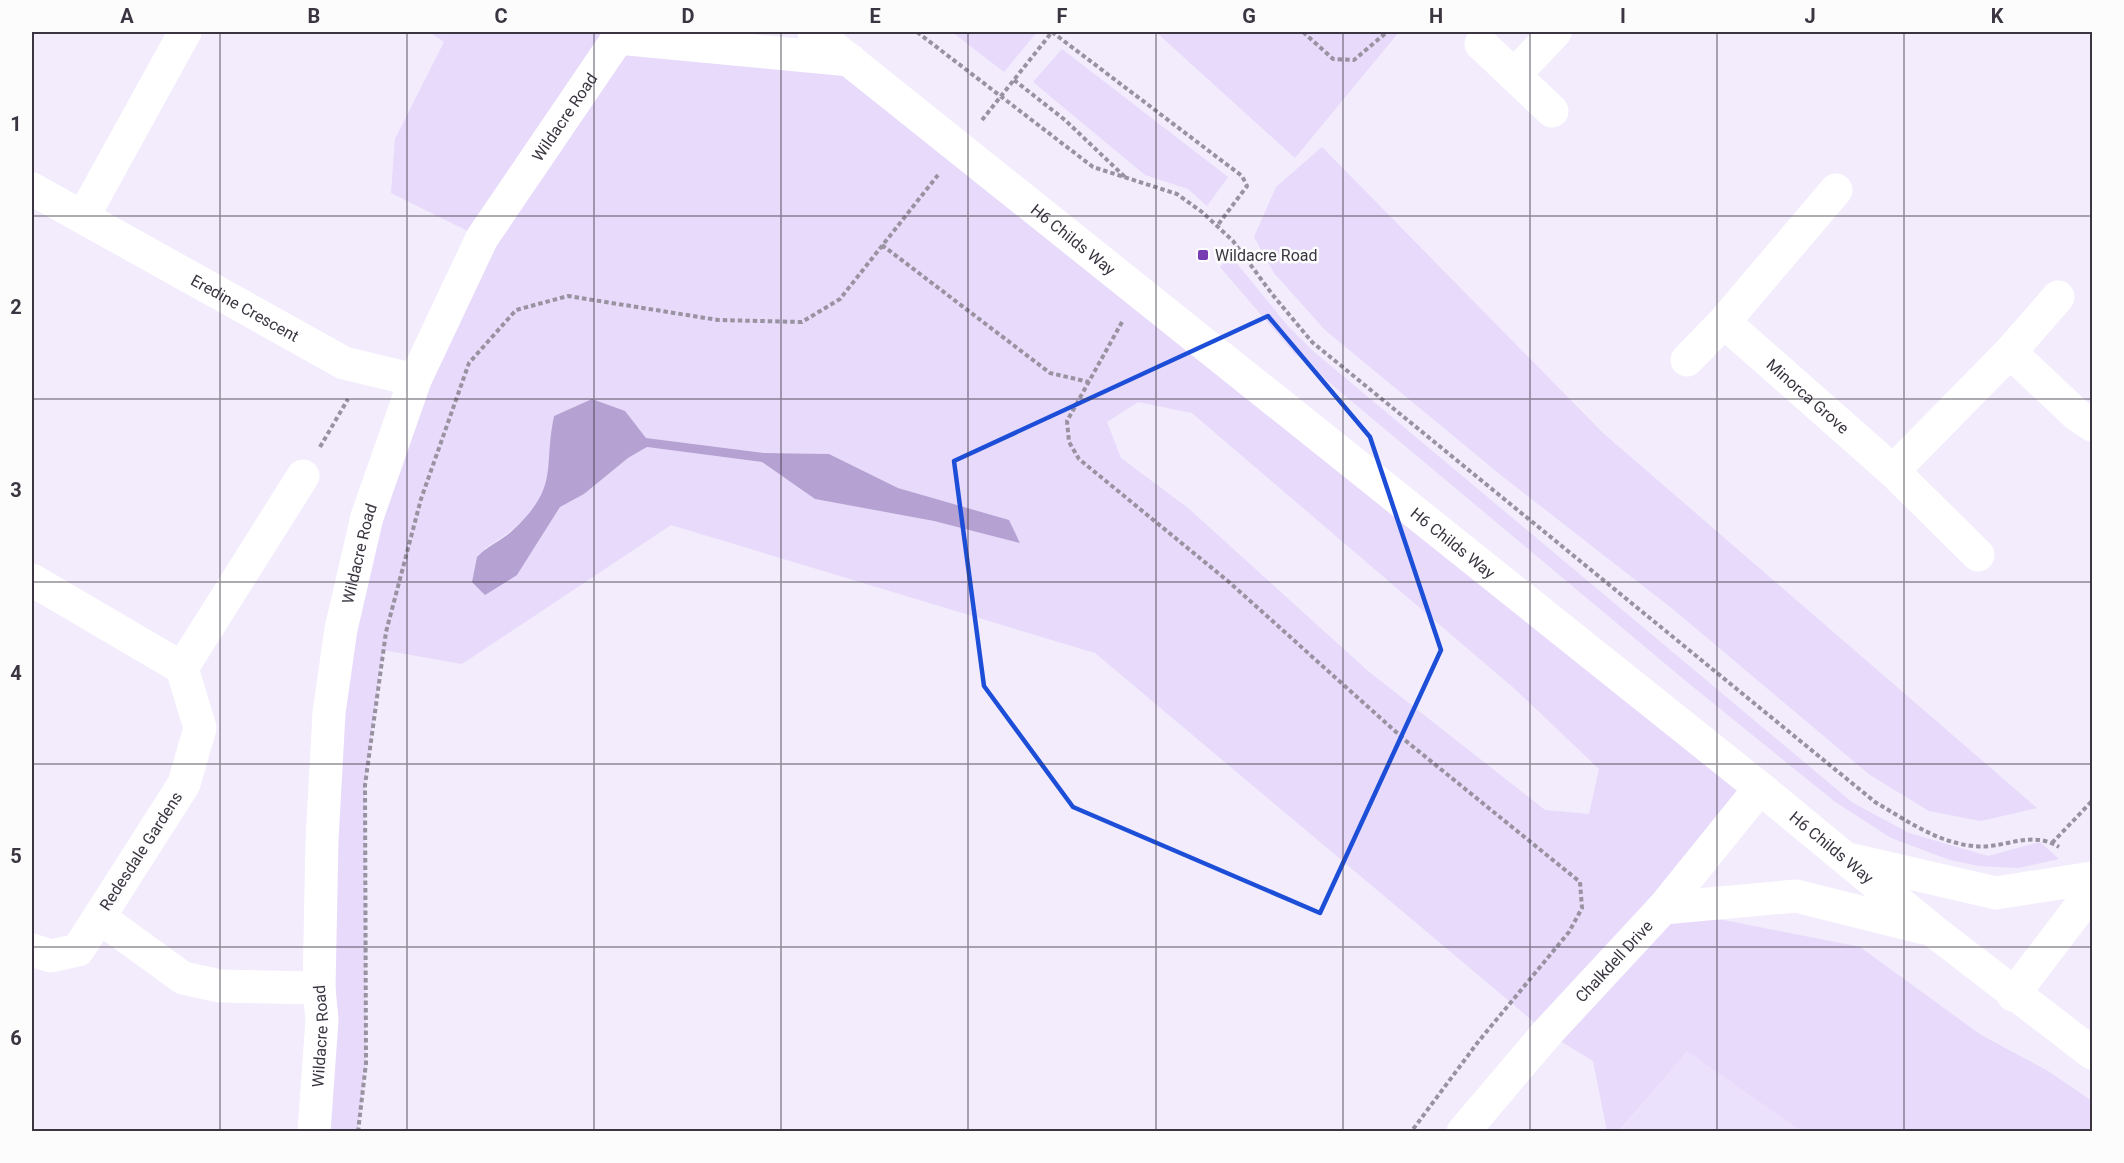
<svg xmlns="http://www.w3.org/2000/svg" width="2124" height="1163" viewBox="0 0 2124 1163" font-family="Roboto,sans-serif">
<style>
.built{fill:#ece1fd}
.green{fill:#e7dafb;fill-rule:evenodd}
.water{fill:#b5a1d2}
.lines{fill:none;stroke-linecap:round;stroke-linejoin:round}
.path{stroke:#9993a1;stroke-width:4;stroke-dasharray:4.5 3;stroke-linecap:butt}
.street{stroke:#fff;stroke-width:33}
.secondary{stroke:#fff;stroke-width:33}
.marked{fill:none;stroke:#1d4ed8;stroke-width:4.5;stroke-linejoin:round}
.grid{fill:none;stroke:#3a3540;stroke-width:1.5;stroke-opacity:0.55}
.poi-dot{fill:#773cb2;stroke:#fcfcfc;stroke-width:2}
.labels{text-anchor:middle;dominant-baseline:central;stroke-width:5;stroke-linejoin:round;paint-order:stroke}
.street-label{font-size:16px;fill:#3a3540;stroke:#fcfcfc}
.poi-label{font-size:16px;fill:#3a3540;stroke:#fcfcfc;text-anchor:start}
.neatline{fill:none;stroke:#3a3540;stroke-width:2}
.grid-label{font-size:20px;text-anchor:middle;font-weight:bold;fill:#3a3540}
</style>
<rect width="100%" height="100%" fill="#f2ecfd"/>
<path class="built" d="M1687 1050 1801 1131 1619 1132Z"/>
<path class="green" d="M429 32H622L850 60 1760 788 1663 908 1860 947 1981 1035 2048 1071 2092 1101V1131H1801L1687 1051 1619 1131H1607L1593 1061 1547 1033 1095 653 671 525 462 664 383 650 365 785 366 1063 358 1131 314 1132 341 629 482 238 391 193 395 139 444 42ZM592 399C614 408 632 418 646 438L764 453 829 454 898 488 1008 520 1020 542 934 521 815 499 762 462 647 447 628 458 584 494 560 507 517 575 484 549C508 534 541 512 547 481 552 459 549 438 554 416ZM1138 402 1192 413 1516 690 1599 769 1589 814 1545 810 1368 671 1188 508 1121 458 1107 422Z
M952 32H1037L1004 72Z
M1156 32H1399L1295 158Z
M1062 49 1228 177 1207 206 1188 189 1145 175 1033 82Z
M1322 147 1603 433 2037 808 1981 821 1929 811 1870 775 1674 610 1502 476 1325 330 1274 273 1254 237 1276 187Z
M1230 255 1287 325 1313 351 1853 803 1909 833 1988 856 2040 842 2059 859 2018 868 1979 866 1950 860 1891 838 1834 801 1687 682 1294 353 1220 267Z"/>
<path class="water" d="M592 399 625 411 646 438 764 453 829 454 898 488 1009 520 1020 543 934 521 815 499 762 462 647 447 628 458 584 494 560 507 517 575 485 595 472 582 477 557C488 545 503 540 514 529 560 486 543 468 554 416Z"/>
<g class="lines">
<path class="path" d="M917 32 1093 167 1177 194 1202 212 1233 241 1272 294 1312 342 1875 802C1906 820 1936 842 1973 846 2003 850 2030 829 2059 847
M1052 32 1242 176 1247 186 1217 226
M1303 32 1333 59 1354 60 1387 32
M1014 80 1065 120 1126 178
M982 120 1052 32
M882 245 1050 373 1089 382
M1122 322 1067 421 1069 442 1079 459 1229 582 1406 741 1580 882 1582 908 1569 932 1478 1042 1411 1132
M320 447 348 399
M2052 843 2092 801
M358 1132 366 1063 365 785 386 632 421 499 469 363 516 310 568 296 718 320 802 322 840 299 938 175"/>
<g class="street">
<path d="M618 38 850 60"/>
<path d="M1481 44 1514 75 1555 32"/>
<path d="M1514 75 1552 111"/>
<path id="s1" d="M32 189 344 363 415 380"/>
<path d="M83 217 185 32"/>
<path d="M1724 322 1836 190"/>
<path d="M2010 352 2058 297"/>
<path id="s2" d="M1687 360 1724 322 1893 471"/>
<path d="M1978 555 1893 471 2010 352 2077 415 2092 425"/>
<path d="M32 580 182 668 200 728 184 784 78 950 51 956 32 950"/>
<path d="M182 668 303 476"/>
<path d="M99 917 183 978 220 986 319 988"/>
<path d="M2013 995 2092 891"/>
<path id="s3" d="M314 1132 322 1020 319 988 322 840 329 713 341 629 367 517 415 380 482 238 622 32"/>
</g>
<g class="secondary">
<path id="s4" d="M814 32 1760 788 1931 929 2092 1053"/>
<path d="M1853 860 1996 893 2092 878"/>
<path d="M1663 908 1796 896 1924 928"/>
<path id="s5" d="M1463 1132 1547 1033 1663 908 1760 788"/>
</g>
</g>
<path class="marked" d="M1268 316 1370 437 1441 650 1320 913 1073 807 984 686 954 461Z"/>
<path class="grid" d="M220 32V1132M407 32V1132M594 32V1132M781 32V1132M968 32V1132M1156 32V1132M1343 32V1132M1530 32V1132M1717 32V1132M1904 32V1132M32 216H2092M32 399H2092M32 582H2092M32 764H2092M32 947H2092"/>
<rect class="poi-dot" x="1197" y="249" width="12" height="12" rx="3"/>
<g class="labels">
<g class="street-label">
<text stroke="none"><textPath href="#s3" startOffset="1068">Wildacre Road</textPath></text>
<text stroke="none"><textPath href="#s4" startOffset="332">H6 Childs Way</textPath></text>
<text stroke="none"><textPath href="#s1" startOffset="244">Eredine Crescent</textPath></text>
<text stroke="none"><textPath href="#s2" startOffset="165">Minorca Grove</textPath></text>
<text stroke="none"><textPath href="#s4" startOffset="818">H6 Childs Way</textPath></text>
<text stroke="none"><textPath href="#s3" startOffset="582">Wildacre Road</textPath></text>
<text stroke="none"><textPath href="#s4" startOffset="1304">H6 Childs Way</textPath></text>
<text transform="translate(141 851) rotate(-57)">Redesdale Gardens</text>
<text stroke="none"><textPath href="#s5" startOffset="228">Chalkdell Drive</textPath></text>
<text stroke="none"><textPath href="#s3" startOffset="96">Wildacre Road</textPath></text>
</g>
<g class="poi-label">
<text x="1215" y="255">Wildacre Road</text>
</g>
</g>
<rect width="2124" height="1163" fill="none" stroke="#fcfcfc" stroke-width="66"/>
<rect x="33" y="33" width="2058" height="1097" class="neatline"/>
<g class="grid-label">
<text x="127" y="23">A</text>
<text x="314" y="23">B</text>
<text x="501" y="23">C</text>
<text x="688" y="23">D</text>
<text x="875" y="23">E</text>
<text x="1062" y="23">F</text>
<text x="1249" y="23">G</text>
<text x="1436" y="23">H</text>
<text x="1623" y="23">I</text>
<text x="1810" y="23">J</text>
<text x="1997" y="23">K</text>
<text x="16" y="131">1</text>
<text x="16" y="314">2</text>
<text x="16" y="497">3</text>
<text x="16" y="680">4</text>
<text x="16" y="863">5</text>
<text x="16" y="1045">6</text>
</g>
</svg>
